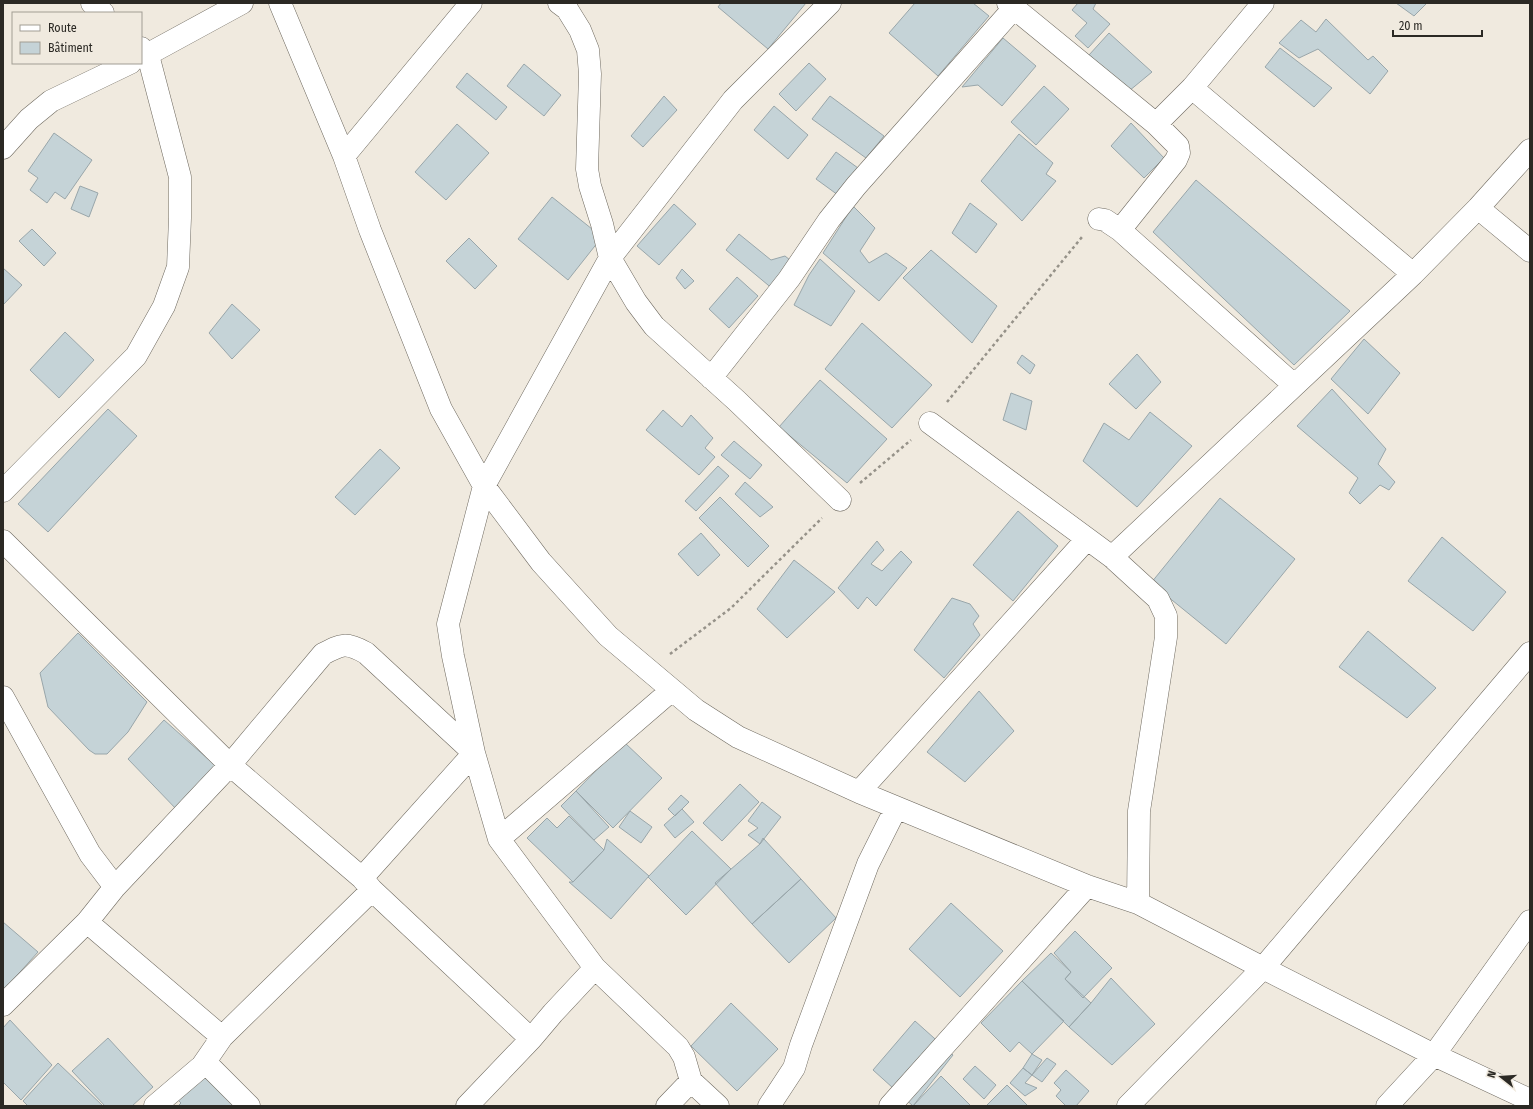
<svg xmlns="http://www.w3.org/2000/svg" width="1533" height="1109" viewBox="0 0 1533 1109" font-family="'Fira Sans Condensed',sans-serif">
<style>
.building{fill:#c5d3d7;stroke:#99a6aa}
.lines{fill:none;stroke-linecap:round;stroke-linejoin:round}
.minor-casing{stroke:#6f6a60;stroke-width:23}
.tertiary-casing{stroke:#6f6a60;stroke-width:23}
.path{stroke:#969289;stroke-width:2.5;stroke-dasharray:3 3;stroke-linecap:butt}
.minor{stroke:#fff;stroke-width:22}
.tertiary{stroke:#fff;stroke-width:22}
</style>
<rect width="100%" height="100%" fill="#f0eadf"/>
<path class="building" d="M721 3H806L768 49 718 7Z
M915 3H973L989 16 938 76 889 33Z
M1078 3H1096L1093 9 1110 24 1088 48 1075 36 1087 23 1072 10Z
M1396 3H1427L1414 16Z
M1326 19 1368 60 1373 56 1388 71 1370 94 1318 49 1299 58 1279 43 1301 20 1316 32Z
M1109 33 1152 72 1129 91 1089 55Z
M1003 38 1036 66 1002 106 978 85 962 87Z
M1280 48 1332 88 1314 107 1265 67Z
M809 63 826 79 796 111 779 94Z
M524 64 561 95 544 116 507 86Z
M467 73 507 107 496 120 456 87Z
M1044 86 1069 109 1036 145 1011 122Z
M664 96 677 110 643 147 631 136Z
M830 96 884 136 866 158 812 119Z
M774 106 808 135 788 159 754 130Z
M1131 123 1164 158 1144 178 1111 146Z
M457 124 489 153 446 200 415 172Z
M54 133 92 160 65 199 55 192 47 203 30 190 38 178 28 171Z
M1019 134 1053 163 1046 174 1056 181 1022 221 981 181Z
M836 152 858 168 838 195 816 179Z
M1196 180 1350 311 1294 365 1153 232Z
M80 186 98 193 89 217 71 209Z
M552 197 602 237 568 280 518 239Z
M970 203 997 224 976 253 952 233Z
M674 204 696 224 659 265 637 246Z
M853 206 875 228 860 251 869 263 886 253 907 268 879 301 823 253Z
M32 229 56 253 44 266 19 241Z
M739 234 771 260 785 256 795 264 774 290 726 250Z
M469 238 497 266 475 289 446 261Z
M931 250 997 306 972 343 903 278Z
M820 259 855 291 831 326 794 305 809 275Z
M3 268 22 285 3 305Z
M682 269 694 281 685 289 676 278Z
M737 277 758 296 729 328 709 309Z
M232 304 260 330 232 359 209 333Z
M862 323 932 385 892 428 825 369Z
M65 332 94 360 59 398 30 370Z
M1364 339 1400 373 1368 414 1331 379Z
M1137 354 1161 382 1136 409 1109 384Z
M1022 355 1035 365 1030 374 1017 363Z
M820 380 887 439 847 483 779 427Z
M1332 389 1386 449 1378 464 1395 482 1389 490 1380 485 1360 504 1349 493 1358 478 1297 426Z
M1011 393 1032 401 1026 430 1003 420Z
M108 409 137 436 48 532 18 504Z
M663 410 682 427 691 415 713 438 705 448 715 457 699 475 646 430Z
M1150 412 1192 446 1137 507 1083 461 1104 423 1129 440Z
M734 441 762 465 750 479 721 455Z
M380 449 400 468 355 515 335 497Z
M718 466 729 476 696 511 685 501Z
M745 482 773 507 760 517 735 494Z
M720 497 769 546 748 567 699 518Z
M1220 498 1295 559 1226 644 1151 583Z
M1018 511 1058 546 1013 601 973 565Z
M701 533 720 555 698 576 678 554Z
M1442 537 1506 592 1473 631 1408 581Z
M877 541 884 550 871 564 882 571 901 551 912 562 876 606 867 597 858 609 838 588Z
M794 560 835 592 787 638 757 609Z
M952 598 970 604 979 616 973 624 980 635 944 678 914 650Z
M1368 631 1436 688 1407 718 1339 667Z
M78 633 147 702 128 732 107 754H95L89 750 48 707 40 673Z
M979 691 1014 731 965 782 927 752Z
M164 720 217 767 179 812 128 759Z
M624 742 662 778 613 828 576 791Z
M740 784 759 802 722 841 703 823Z
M576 791 609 827 594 840 561 806Z
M681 795 689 802 675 816 668 809Z
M762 802 781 817 760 844 748 835 758 828 748 821Z
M682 809 694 822 675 838 664 825Z
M630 811 652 827 641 843 619 827Z
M569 816 604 850 573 882 527 838 547 818 557 828Z
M692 831 731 869 686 915 648 877Z
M763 838 801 879 752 924 715 883 760 844Z
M607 839 649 876 611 919 569 882H573L604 850Z
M801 879 836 918 789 963 752 924Z
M951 903 1003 951 960 997 909 949Z
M3 922 38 952 3 991Z
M1075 931 1112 968 1083 998 1065 979 1071 972 1054 953Z
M1051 953 1071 972 1065 979 1091 1003 1069 1027 1022 981Z
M1111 978 1155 1024 1112 1065 1069 1027 1091 1003Z
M1022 981 1064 1021 1032 1054 1019 1042 1010 1052 981 1023Z
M731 1003 778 1049 737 1091 691 1046Z
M10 1020 52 1065 21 1100 3 1082V1028Z
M915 1021 953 1055 913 1106 873 1070Z
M108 1038 153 1087 132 1106H105L72 1071Z
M1032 1054 1042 1060 1032 1075 1023 1068Z
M1047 1058 1056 1064 1042 1082 1032 1075Z
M58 1063 103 1106H28L23 1101Z
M202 1066 240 1106H178L181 1103 173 1095Z
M975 1066 996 1085 984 1099 963 1079Z
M1023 1068 1032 1075 1025 1083 1037 1088 1025 1096 1010 1083Z
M1066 1070 1089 1091 1076 1106H1066L1056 1096 1061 1090 1054 1083Z
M941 1076 971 1106H913Z
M1007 1085 1028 1106H986Z"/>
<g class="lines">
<g class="minor-casing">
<path id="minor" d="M92 3 103 13
M280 3 344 156 370 230 441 409 484 486 541 562 608 636 696 710 738 737 859 792 1087 886 1138 903 1263 968 1434 1055 1530 1100
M559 3 567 9 580 30 588 50 590 74 587 169 590 186 602 224 610 258 636 302 654 326 737 401 840 500
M1008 3 1156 124 1178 146 1179 153 1176 160 1120 230
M141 58 242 3
M1192 88 1413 274
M1156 124 1192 88 1263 3
M3 148 29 119 51 101 130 63
M344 156 471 3
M1478 208 1530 251
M1099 219 1105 220 1120 230 1294 385
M711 378 789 279 829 220 856 186 1014 8
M930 423 1112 557 1158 599 1166 616V637L1139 811 1138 903
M3 491 136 356 164 306 178 267 180 218V177L148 55 141 48
M3 541 230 765 362 878 372 890 531 1039
M1112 557 1413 274 1478 208 1530 150
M3 697 90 854 115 887
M859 792 1087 539
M499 839 672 690
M87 922 222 1037
M3 1005 87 922 115 887 230 765 323 654C342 644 346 642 366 653L474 753 362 878
M202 1066 205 1062 249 1106
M691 1081 718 1106
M155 1106 202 1066 222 1037 372 890
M467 1106 531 1039 553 1013 595 968
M667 1106 691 1081 684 1057 678 1047 595 968 499 839 474 753 453 656 448 624 484 486 610 258 733 100 830 3
M769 1106 794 1068 801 1045 868 864 896 808
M890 1106 1087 886
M1387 1106 1434 1055 1530 921"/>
</g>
<g class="tertiary-casing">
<path id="tertiary" d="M1128 1106 1263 968 1530 653"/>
</g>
<path class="path" d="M947 402 1082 237
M860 483 911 440
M670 654 731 608 822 518"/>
<use href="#minor" class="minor"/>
<use href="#tertiary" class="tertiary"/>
</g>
<rect width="1533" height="1109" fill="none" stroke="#2b2924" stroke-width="8"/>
<rect x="12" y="12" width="130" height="52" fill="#f0eadf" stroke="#a19d94"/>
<rect x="20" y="25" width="20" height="6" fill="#ffffff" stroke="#a19d94"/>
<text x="48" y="32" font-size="12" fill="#2b2924">Route</text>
<rect x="20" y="42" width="20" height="12" fill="#c5d3d7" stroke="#a19d94"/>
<text x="48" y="52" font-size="12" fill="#2b2924">Bâtiment</text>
<g transform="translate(1501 1077) rotate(287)" stroke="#f0eadf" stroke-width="3" paint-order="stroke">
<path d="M0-3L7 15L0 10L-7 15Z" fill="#2b2924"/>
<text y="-6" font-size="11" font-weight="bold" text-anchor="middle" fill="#2b2924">N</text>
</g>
<path d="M1393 30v6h89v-6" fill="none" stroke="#2b2924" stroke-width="2"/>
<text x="1399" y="30" font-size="12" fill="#2b2924" stroke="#f0eadf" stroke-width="3" paint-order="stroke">20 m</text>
</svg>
